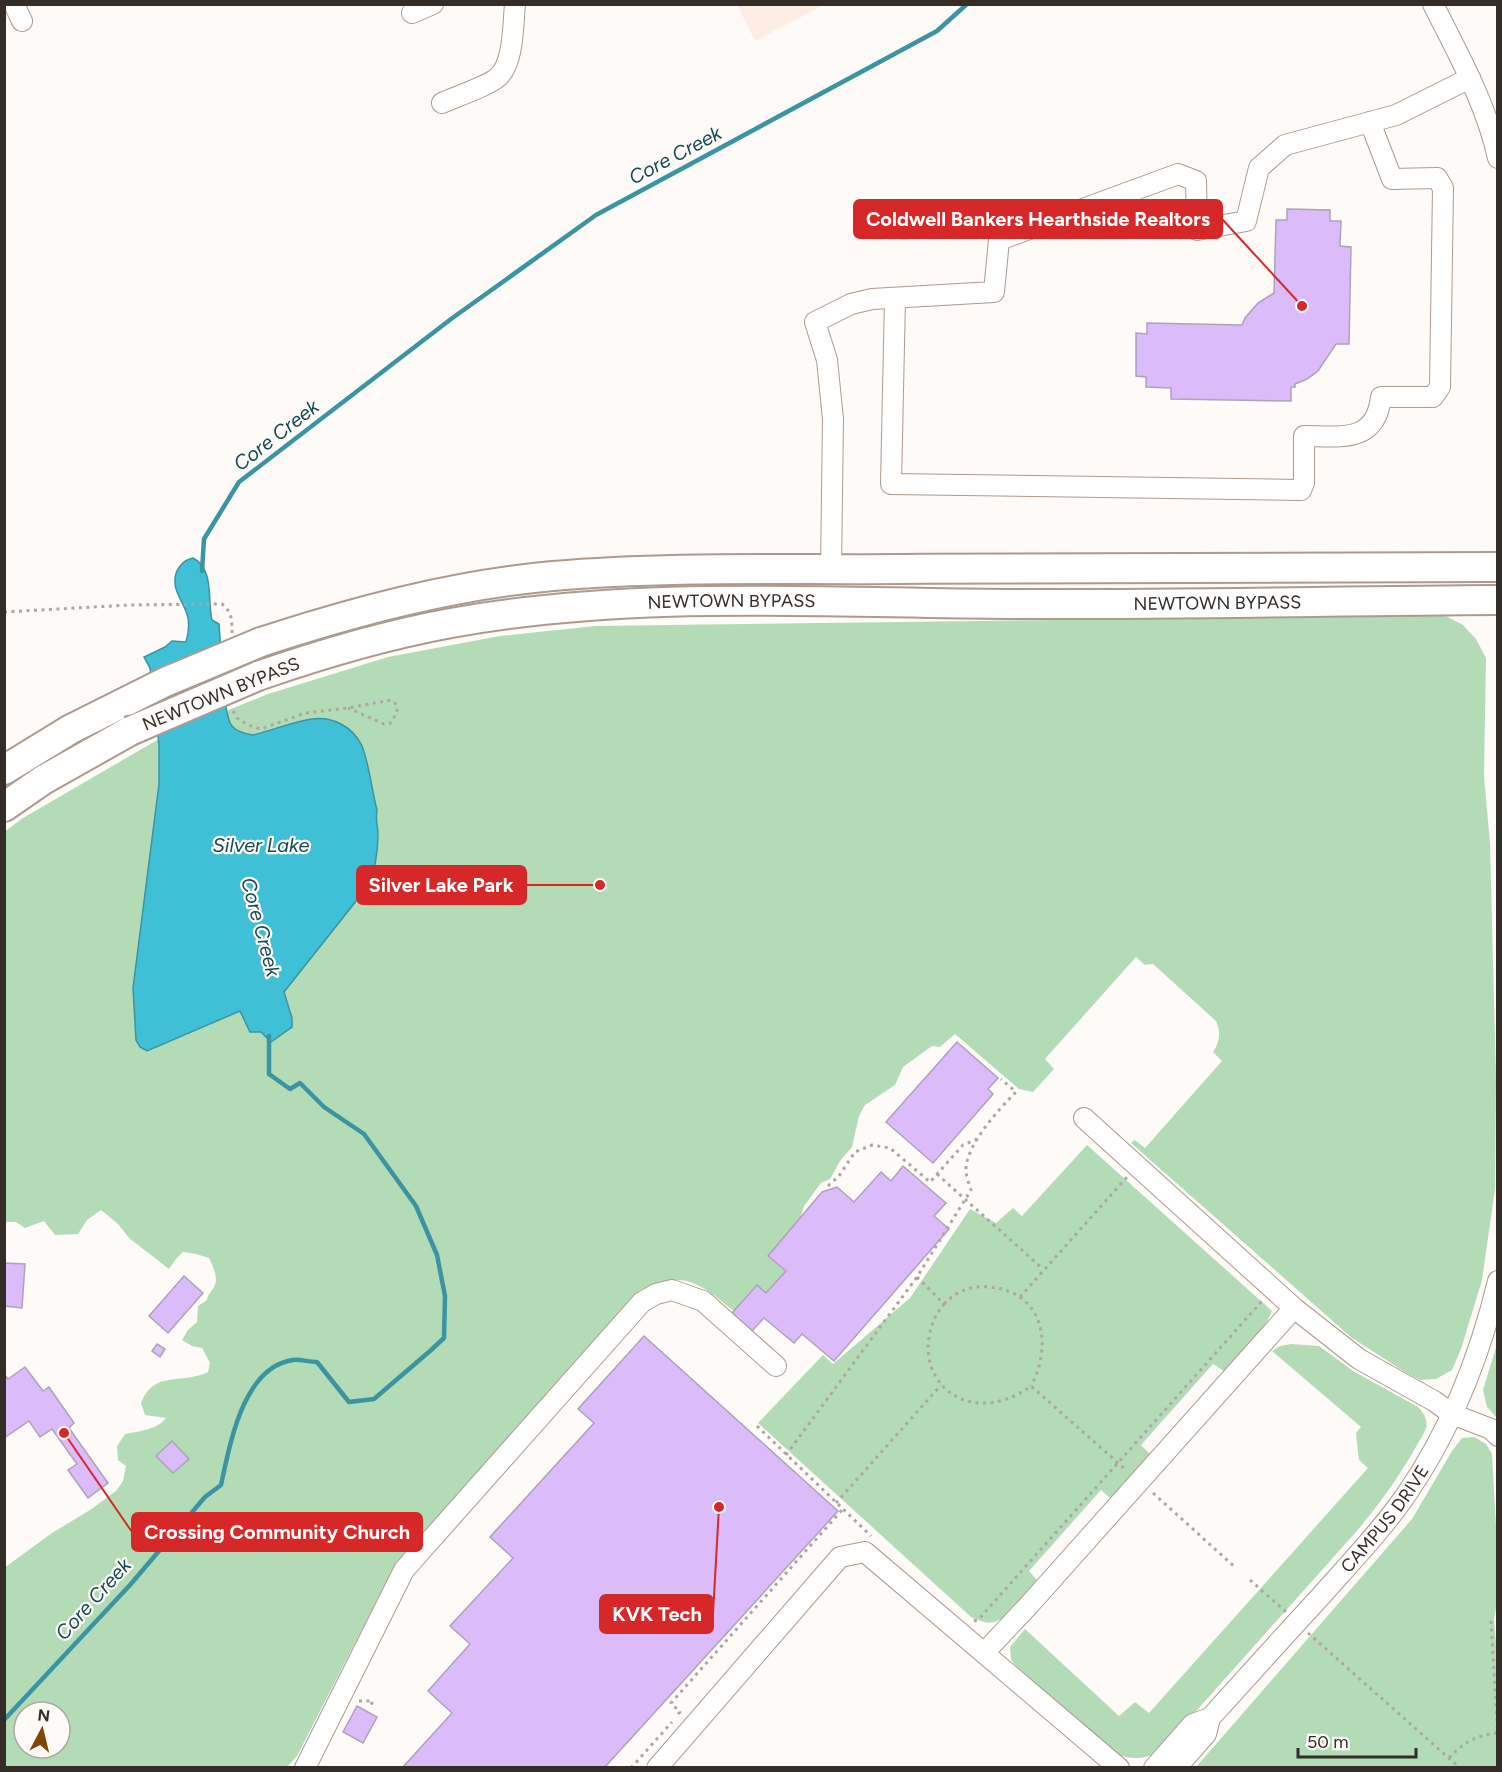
<svg xmlns="http://www.w3.org/2000/svg" width="1502" height="1772" viewBox="0 0 1502 1772" font-family="Figtree,sans-serif">
<style>
.built{fill:#fdede2}
.green{fill:#b3dcb6;fill-rule:evenodd}
.water{fill:#3fc0d7;stroke:#3b94a2;stroke-width:1.5}
.lines{fill:none;stroke-linecap:round;stroke-linejoin:round}
.stream{stroke:#3b94a2;stroke-width:4.5}
.building{fill:#dbbbf9;stroke:#ada3b6;stroke-width:1.5}
.minor-casing{stroke:#ad9a8e;stroke-width:22}
.highway-casing{stroke:#ad9a8e;stroke-width:32}
.path{stroke:#aca7a3;stroke-width:3;stroke-dasharray:3 4.5;stroke-linecap:butt}
.minor{stroke:#fff;stroke-width:20}
.highway{stroke:#fff;stroke-width:28}
.highway-bridge-casing{stroke:#ad9a8e;stroke-width:32;stroke-linecap:butt}
.highway-bridge{stroke:#fff;stroke-width:28}
.labels{text-anchor:middle;dominant-baseline:central;stroke-width:4.5;stroke-linejoin:round;paint-order:stroke}
.street-label{font-size:18px;fill:#332c27;stroke:#fefaf7}
.water-label{font-size:20px;font-style:italic;fill:#124953;stroke:#fefaf7}
.leader{fill:none;stroke:#d62828;stroke-width:2}
.callout-dot{fill:#d62828;stroke:#fefaf7;stroke-width:2}
.callout{fill:#d62828;stroke:#d62828;stroke-width:2}
.callout-label{font-size:20px;text-anchor:middle;font-weight:bold;fill:#fff}
</style>
<rect width="100%" height="100%" fill="#fefaf7"/>
<path class="built" d="M737 5H824L755 41Z"/>
<path class="green" d="M1425 615 1446 616 1463 625 1476 639 1486 658 1484 776 1490 843 1496 1079 1495 1189 1482 1280 1461 1349 1452 1370 1436 1379 1420 1380 1405 1372 1352 1338 1131 1143 1135 1140 1145 1148 1222 1061 1213 1052C1220 1041 1221 1033 1216 1021L1153 964 1145 965 1136 957 1045 1059 1054 1069 1033 1092 1019 1089 955 1034 940 1047 932 1046 903 1067 895 1085 865 1105 859 1116 852 1147 840 1161 830 1179 821 1183 804 1206 799 1222 769 1256 786 1271 766 1293 757 1285 734 1311C699 1283 685 1269 640 1290L396 1563 297 1756 287 1767H5L4 1568 52 1533 90 1510 116 1491 123 1481 126 1466 118 1460 117 1446 125 1434C139 1431 157 1430 166 1418L145 1415 141 1403C154 1370 180 1385 208 1372L210 1363 202 1348 192 1346 182 1340 188 1330 197 1322 198 1306 207 1300C208 1293 211 1293 214 1287 219 1279 213 1266 209 1258L196 1254 183 1252 175 1260 169 1269 129 1238 118 1224 101 1210 87 1220 78 1234 55 1235 44 1221 25 1228 16 1222H5L4 832 23 818 164 736 268 694 388 657 500 636 595 626ZM24 1712H60V1748H24Z
M1087 1145 1272 1311C1263 1334 1240 1353 1224 1371L1213 1364 1141 1445 1150 1454 1110 1498 1101 1490 1029 1571 1037 1580 1008 1614C994 1626 986 1624 971 1617L758 1423 823 1355 833 1364 910 1298 970 1209 996 1223 1013 1208 1022 1216Z
M1291 1344 1319 1346 1353 1371 1418 1407C1424 1413 1428 1420 1426 1428 1424 1434 1420 1440 1417 1445 1400 1476 1378 1506 1355 1533L1164 1747C1149 1760 1132 1761 1114 1753L1016 1666 1011 1660 1010 1647 1025 1629 1119 1716 1135 1702 1149 1713 1368 1468 1359 1460 1356 1433 1361 1427 1272 1351 1280 1346Z
M1497 1344V1418L1487 1407 1483 1390Z
M1474 1437 1486 1444 1492 1454 1498 1562 1497 1603 1494 1619 1498 1667 1497 1767H1196L1412 1519 1452 1451 1462 1438Z"/>
<path class="water" d="M193 558C215 570 207 600 212 620L219 624C221 644 222 713 232 726 237 732 246 734 253 735 273 730 292 722 312 719 333 716 353 727 362 746 369 763 372 792 377 810 375 821 378 825 378 834 378 852 375 870 368 886L284 992 292 1018V1027L271 1042 261 1032H250L240 1011 147 1051 140 1047 136 1040 133 988 159 784V745L150 668 144 657 165 647 172 641 186 642C189 632 190 624 187 614 184 604 175 593 175 583 174 571 182 560 193 558Z"/>
<g class="lines">
<path class="stream" d="M202 571 204 539 239 482 451 319 596 215 937 31 967 4
M4 1720 130 1585 205 1497 221 1485C230 1444 243 1367 293 1360 300 1359 309 1362 317 1362L349 1402 374 1399 430 1351 444 1338 445 1296 437 1255 416 1206 364 1134 324 1107 300 1083 290 1089 269 1074V1036"/>
</g>
<path class="building" d="M1287 209 1330 210V221H1341L1340 246 1351 247 1349 344H1336L1318 371 1307 379 1295 384V387H1291V401L1171 399V388L1146 387V377L1136 376V333L1147 334V323L1242 325 1245 318 1258 303 1274 293 1276 220H1287Z
M957 1042 998 1078 988 1089 993 1094 933 1163 886 1122Z
M903 1166 946 1203 934 1216 949 1229 834 1361 802 1334 794 1343 764 1318 752 1331 732 1313 757 1285 766 1293 786 1271 768 1256 822 1192 837 1187 854 1202 881 1172 891 1181Z
M4 1263 25 1264 22 1308 4 1306Z
M184 1276 203 1293 168 1333 149 1316Z
M644 1336 838 1511 604 1768H402L452 1713 428 1691 470 1644 450 1626 513 1558 490 1537 594 1423 578 1409Z
M157 1344 165 1349 160 1357 152 1351Z
M25 1367 43 1391 49 1387 74 1423 69 1428 108 1483 88 1498 68 1470 77 1464 52 1429 40 1437 29 1421 4 1438V1374L8 1379Z
M172 1441 189 1459 173 1473 156 1456Z
M357 1706 377 1717 363 1743 343 1732Z"/>
<g class="lines">
<g class="minor-casing">
<g id="minor">
<path d="M14 4 22 21"/>
<path d="M1433 4C1458 54 1486 103 1498 158"/>
<path d="M412 13 433 4"/>
<path d="M442 103C455 97 490 85 498 77 514 63 513 24 515 4"/>
<path d="M895 298 891 484 1301 490 1304 483V436C1340 436 1376 444 1381 397H1433L1440 387 1443 188 1437 178 1392 179 1370 122"/>
<path d="M831 569 833 419 827 360 815 322 851 304 872 299 994 292 999 240 1178 174 1196 181 1197 230 1246 221 1259 168 1285 145 1396 115 1470 78"/>
<path d="M1084 1118 1294 1308 1359 1359 1434 1401 1452 1414 1491 1429 1498 1436"/>
<path d="M984 1653 1029 1605 1294 1308"/>
<path d="M305 1768 404 1570 642 1302 656 1294 672 1290 703 1301 776 1366"/>
<path d="M657 1768 840 1557 865 1552 1119 1768"/>
<path id="s1" d="M1154 1768 1193 1724 1210 1718C1247 1677 1284 1636 1321 1596 1350 1563 1381 1531 1406 1495 1450 1431 1480 1356 1498 1281"/>
<path d="M1176 1768 1206 1734 1210 1718"/>
</g>
</g>
<g class="highway-casing">
<g id="highway">
<path d="M261 642C356 611 453 585 553 576 669 566 787 570 903 569 1101 567 1299 569 1498 567"/>
<path id="s2" d="M258 676C321 654 386 635 451 623 634 590 823 603 1008 604 1171 605 1334 601 1498 600"/>
<path d="M4 770 71 729 127 701"/>
<path d="M4 807 43 780 130 731"/>
</g>
</g>
<path class="path" d="M4 612 129 605 222 604C232 612 232 620 232 633
M233 711 237 718 248 725 261 729 305 713 348 708 391 700 397 705V712L391 723 384 724 348 708
M937 1174 1043 1269
M828 1186 839 1176 855 1152 872 1145 890 1148 930 1182 963 1145 977 1139
M917 1277 944 1304C935 1315 931 1324 929 1338 923 1369 945 1401 979 1403 998 1404 1016 1397 1031 1386L1126 1470
M1020 1297 1127 1177
M944 1304C956 1291 972 1285 990 1287 1044 1292 1053 1345 1031 1386
M757 1426 871 1536
M786 1455 917 1277 971 1190C969 1185 967 1178 966 1172 964 1147 999 1109 1016 1092L1001 1079
M1153 1493 1236 1568
M836 1503 941 1385
M1250 1580 1286 1612
M974 1621 978 1620 1262 1301
M1491 1621 1498 1738
M1308 1633 1460 1768
M359 1701H373L370 1707
M678 1714 680 1712 671 1703 842 1510
M1449 1758C1463 1743 1476 1735 1498 1733
M631 1768 672 1722"/>
<use href="#minor" class="minor"/>
<use href="#highway" class="highway"/>
<g class="highway-bridge-casing">
<path id="highway-bridge" d="M127 701 165 682 261 642
M130 731 258 676"/>
</g>
<use href="#highway-bridge" class="highway-bridge"/>
</g>
<g class="labels">
<g class="street-label">
<text stroke="none"><textPath href="#s2" startOffset="968">NEWTOWN BYPASS</textPath></text>
<text stroke="none"><textPath href="#s2" startOffset="482">NEWTOWN BYPASS</textPath></text>
<text transform="translate(221 694) rotate(-22)">NEWTOWN BYPASS</text>
<text stroke="none"><textPath href="#s1" startOffset="342">CAMPUS DRIVE</textPath></text>
</g>
<g class="water-label">
<text transform="translate(675 155) rotate(-28)">Core Creek</text>
<text transform="translate(276 435) rotate(-38)">Core Creek</text>
<text x="261" y="845">Silver Lake</text>
<text transform="translate(261 927) rotate(75)">Core Creek</text>
<text transform="translate(93 1599) rotate(-48)">Core Creek</text>
</g>
</g>
<path class="leader" d="M1302 306L1222 219M600 885L526 885M64 1433L132 1532M719 1507L713 1614"/>
<g class="callout-dot">
<circle cx="1302" cy="306" r="6"/>
<circle cx="600" cy="885" r="6"/>
<circle cx="64" cy="1433" r="6"/>
<circle cx="719" cy="1507" r="6"/>
</g>
<g class="callout">
<rect x="854" y="200" width="368" height="38" rx="6"/>
<rect x="357" y="866" width="169" height="38" rx="6"/>
<rect x="132" y="1513" width="290" height="38" rx="6"/>
<rect x="600" y="1595" width="113" height="38" rx="6"/>
</g>
<g class="callout-label">
<text x="1038" y="226">Coldwell Bankers Hearthside Realtors</text>
<text x="441" y="892">Silver Lake Park</text>
<text x="277" y="1539">Crossing Community Church</text>
<text x="657" y="1621">KVK Tech</text>
</g>
<rect width="1502" height="1772" fill="none" stroke="#332c27" stroke-width="12"/>
<g transform="translate(42 1730) rotate(7)"><circle r="28" fill="#fefaf7" stroke="#ada8a4" stroke-width="1.5"/>
<path d="M0-4.5L10 22L0 15L-10 22Z" fill="#834505"/>
<text y="-9" font-size="16" font-weight="bold" text-anchor="middle" fill="#332c27">N</text>
</g>
<path d="M1298 1748v9h118v-9" fill="none" stroke="#332c27" stroke-width="3"/>
<text x="1307" y="1748" font-size="18" fill="#332c27" stroke="#fefaf7" stroke-width="4.5" paint-order="stroke">50 m</text>
</svg>
